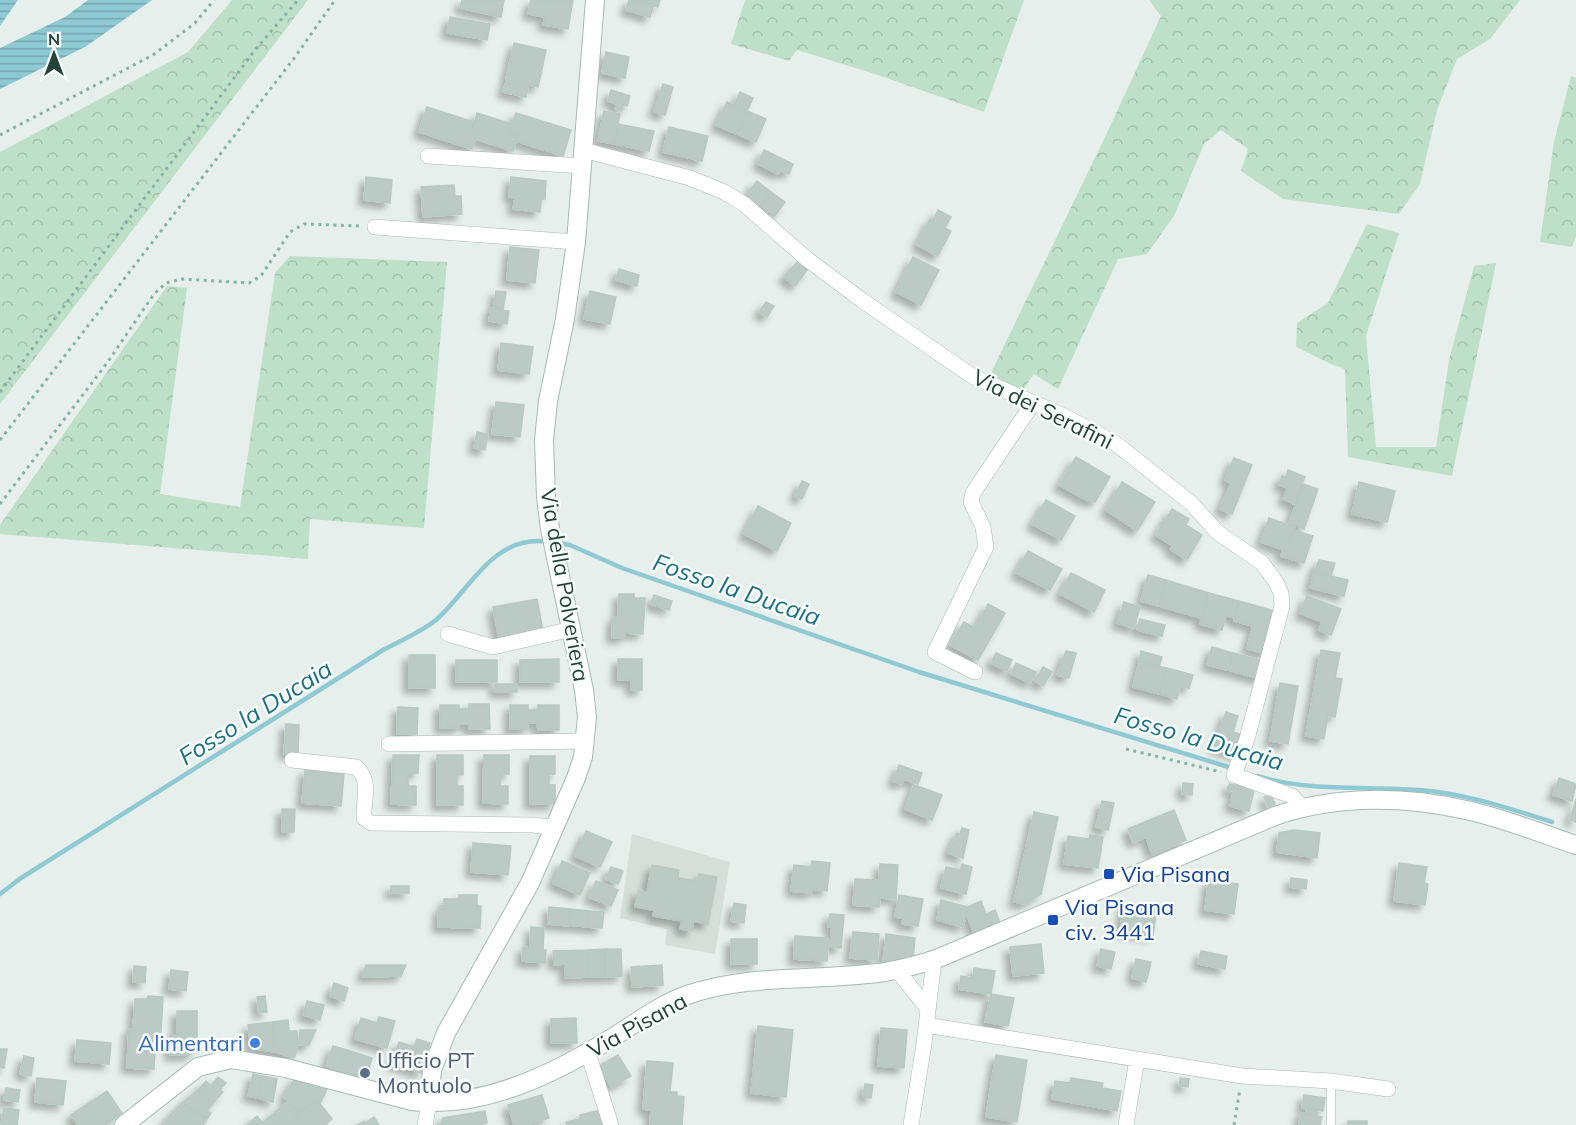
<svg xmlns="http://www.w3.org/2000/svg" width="1576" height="1125" viewBox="0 0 1576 1125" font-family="Mulish,sans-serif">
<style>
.built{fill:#d4dfda}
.forest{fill:url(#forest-crowns)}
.water{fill:url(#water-rules)}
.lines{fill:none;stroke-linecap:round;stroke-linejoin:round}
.stream{stroke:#8ec9d4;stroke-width:4.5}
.building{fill:#bbcac4;stroke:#b8c9c2;stroke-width:1.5;filter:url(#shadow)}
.lane-casing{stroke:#a8b8b2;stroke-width:9}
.street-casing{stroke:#a8b8b2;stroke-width:16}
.secondary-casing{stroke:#a4bbb3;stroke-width:20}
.path{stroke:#86b3a5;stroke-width:3;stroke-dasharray:3 4.5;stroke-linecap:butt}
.lane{stroke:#fff;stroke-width:8}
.street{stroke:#fff;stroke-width:15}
.secondary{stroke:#fff;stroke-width:18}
.transit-dot{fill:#1a4fb4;stroke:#f7fbf9;stroke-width:2}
.shop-dot{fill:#3f7fe0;stroke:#f7fbf9;stroke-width:2}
.service-dot{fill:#5c6f8a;stroke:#f7fbf9;stroke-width:2}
.labels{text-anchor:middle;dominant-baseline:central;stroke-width:5;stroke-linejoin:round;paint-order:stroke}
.street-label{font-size:22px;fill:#24423a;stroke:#f7fbf9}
.transit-label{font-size:22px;fill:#164399;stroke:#f7fbf9;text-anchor:start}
.shop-label{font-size:22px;fill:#366cbe;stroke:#f7fbf9;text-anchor:end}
.service-label{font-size:22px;fill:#4e5e75;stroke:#f7fbf9;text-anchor:start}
.water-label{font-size:24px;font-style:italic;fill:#1c6f80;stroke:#f7fbf9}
</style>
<defs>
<pattern id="forest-crowns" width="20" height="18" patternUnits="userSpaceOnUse" patternTransform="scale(1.5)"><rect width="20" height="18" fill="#bfe0c8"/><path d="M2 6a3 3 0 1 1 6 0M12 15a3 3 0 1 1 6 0" fill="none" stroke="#a4c1ad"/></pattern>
<pattern id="water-rules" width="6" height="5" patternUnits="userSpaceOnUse" patternTransform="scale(1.5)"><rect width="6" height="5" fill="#8ec9d4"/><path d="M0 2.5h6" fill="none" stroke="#74a5ad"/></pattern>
<filter id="shadow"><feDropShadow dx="-5.5" dy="5.5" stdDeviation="3" flood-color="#0004"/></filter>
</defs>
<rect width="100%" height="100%" fill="#e6efeb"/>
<path class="built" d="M632 834 730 862 715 954 665 945 667 929 620 918Z"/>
<path class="forest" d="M232 0H308L0 404V152L188 52Z
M745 0H1024L984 112 872 73 797 50 789 61 731 44Z
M1149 0H1520L1490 39 1457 59 1437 110 1420 184 1399 214 1283 199 1241 171 1248 149 1221 130 1204 144 1174 216 1147 254 1118 259 1058 389 1034 374 1020 394 988 379 1106 135 1161 16Z
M1571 76 1576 78V237L1572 247 1540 242 1554 142Z
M1367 224 1399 233 1366 336 1376 447H1436L1449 360 1474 266 1496 263 1452 476 1348 457 1345 369 1331 364 1296 347 1297 323 1328 303Z
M290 256 447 262 424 528 310 519 308 559 0 534V525L167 286 187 288 160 494 240 507 275 273Z"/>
<path class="water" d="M0 0H18L0 26Z
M88 0H152L85 47 0 89V48L65 17Z"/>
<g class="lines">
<path class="stream" d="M558 543 570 545 622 568 919 672 1235 769
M1257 776C1310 792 1364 786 1418 790 1464 793 1508 808 1552 822
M0 894 21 878 383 650C400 641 421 632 436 620 471 589 494 533 549 542"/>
</g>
<path class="building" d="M462 0H504L501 17 460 8Z
M531 0H573L568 29 543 25 545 17 528 14Z
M629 0 653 6 650 17 626 10Z
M632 0H660L658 7Z
M450 17 490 24 487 40 447 33Z
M514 43 546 50 538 87 506 80Z
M606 52 629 57 625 78 602 73Z
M506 82 528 87 526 97 503 92Z
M663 84 673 87 665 115 654 112Z
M611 90 630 96 627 106 623 105 621 111 615 109 617 104 608 101Z
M740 92 753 98 747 111 734 105Z
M727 102 747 111 737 134 716 125Z
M427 107 474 122 472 131 478 132 472 149 419 132Z
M604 111 620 114 614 144 598 141Z
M747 111 766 119 756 142 737 134Z
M477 113 512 124 509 132 518 135 513 151 475 139 478 132 472 131Z
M516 113 571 130 563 156 516 141 518 135 509 132Z
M618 124 654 131 649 151 614 144Z
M669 127 708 136 702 161 663 152Z
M764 150 793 164 789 174 780 170 778 174 758 164Z
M366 177 392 180 390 203 364 200Z
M511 177 546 181 545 199H541L540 212 513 209 515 198 509 197Z
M757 181 771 192 760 206 746 195Z
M454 185 455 196H461L462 214 423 217 421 187Z
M771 192 785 202 774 217 760 206Z
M938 210 951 217 945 228 951 231 938 256 917 245 930 219 933 221Z
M510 247 539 250 535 283 507 280Z
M913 257 939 270 921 305 896 292Z
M798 261 808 269 795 286 784 277Z
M619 269 639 275 637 286 616 280Z
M496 291 506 292 503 309 494 307Z
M590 291 616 297 610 324 584 319Z
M766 302 774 306 767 317 759 312Z
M491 308 509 311 507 324 489 321Z
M501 343 533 347 529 374 498 370Z
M496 402 524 405 520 437 492 434Z
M477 432 488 434 485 450 474 448Z
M1076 457 1110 477 1095 502 1089 499 1088 501 1059 485Z
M1234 458 1252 465 1232 514 1220 509 1231 483 1225 480Z
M1288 470 1305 477 1294 504 1283 499 1288 488 1279 485 1282 476 1286 477Z
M802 481 809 484 802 499 795 496Z
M1122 482 1155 502 1137 531 1106 510Z
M1359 482 1395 491 1387 522 1352 514Z
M1303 484 1318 489 1304 529 1289 523Z
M1046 500 1075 516 1061 540 1032 524Z
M758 506 791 523 777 551 744 534Z
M1172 509 1189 519 1186 525 1202 535 1187 560 1170 549 1173 546 1156 535Z
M1269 518 1295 527 1287 551 1261 542Z
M1293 530 1313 536 1304 563 1281 556 1283 550 1287 551Z
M1028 551 1062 569 1050 590 1016 573Z
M1319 560 1335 563 1331 576 1314 572Z
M1314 572 1348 580 1344 596 1310 588Z
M1071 573 1105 590 1094 612 1060 594Z
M1148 575 1166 580 1159 606 1141 601Z
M1166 580 1209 593 1201 618 1159 606Z
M1209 593 1239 601 1235 618 1226 615 1222 630 1200 624Z
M619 594H634V598H645L643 634 625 633 624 638H612L613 617H618Z
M654 595 672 601 669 610 651 604Z
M1307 596 1341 609 1331 635 1319 630 1322 622 1300 613Z
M537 599 543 631 499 639 493 607Z
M1239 601 1278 612 1266 654 1247 649 1253 626 1234 621Z
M1124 602 1140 607 1134 628 1117 623Z
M988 604 1005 613 978 660 950 645 964 622 975 628Z
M1140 619 1165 625 1162 636 1137 630Z
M1212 647 1233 653 1228 670 1207 665Z
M1321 650 1340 653 1335 678 1342 679 1335 717 1328 715 1324 739 1306 736Z
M1066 651 1076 653 1069 678 1057 675Z
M1141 651 1162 657 1159 667 1139 662Z
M996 653 1012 660 1007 671 991 663Z
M1233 653 1265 661 1261 679 1228 670Z
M409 655H435V688H409Z
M559 659V682H520V660Z
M618 659H642V690H631V680H618Z
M456 660H497V682H456Z
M1139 662 1167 668 1160 694 1133 687Z
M1016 663 1036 672 1030 683 1011 674Z
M1043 667 1052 672 1043 686 1035 681Z
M1167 668 1193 675 1189 688 1180 686 1177 699 1160 694Z
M1280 683 1298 686 1288 744 1270 741Z
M495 684H517V692H495Z
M469 704H489L490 729H469V724H459V728H440V705H459V709H469Z
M510 705H528V710H538V705H559V730H538L537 723H528V729H510Z
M398 707 418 708 417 734H397Z
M1226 712 1238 716 1233 732 1245 736 1238 755 1214 747Z
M286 724 299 725 298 754H284Z
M393 755H419L418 773H408V786H416V805L391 804Z
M437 755H463V775H457V786H463V805H437Z
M484 755H509V774H500V786H508V804L483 803Z
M530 756H555V774L549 775V785H555V804H530Z
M899 765 922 773 918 784 904 779 902 784 893 781Z
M305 770 344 774 341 806 302 803Z
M1559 778 1576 784 1572 801 1553 795Z
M1183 783 1193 784 1192 795 1182 794Z
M1229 784 1235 785 1234 791 1227 790Z
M914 785 942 795 932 820 905 809Z
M1235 785 1254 790 1249 811 1230 806Z
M1271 795 1275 804 1268 807 1264 797Z
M1576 799V822L1570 820Z
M1102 801 1114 803 1108 830 1096 827Z
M282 809H295L294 832H282Z
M1174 810 1186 840 1152 854 1146 837 1133 843 1128 829Z
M1034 812 1058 817 1041 894 1024 904 1014 902Z
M962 828 969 830 963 858 948 853 957 833 960 834Z
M1294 830 1320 833 1317 858 1277 852 1279 833Z
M586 831 612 842 600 867 575 856Z
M1090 835 1103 837 1098 868 1064 864 1068 836 1089 839Z
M473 843 511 846 508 875 471 872Z
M562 861 590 873 580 895 553 883Z
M812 861 830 863 827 891 812 889 811 893 791 891 794 865 812 867Z
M1399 863 1427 867 1424 883 1428 884 1425 905 1394 901Z
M880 864 898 865 896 899 880 898 879 907 853 905 855 879 879 880Z
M962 864 972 867 966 894 941 888 946 867 960 870Z
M652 865 679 870 678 878 697 881 699 874 717 877 708 924 693 921 692 931 680 929 682 921 653 916 654 910 635 907 638 891 647 892Z
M611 867 623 871 618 884 606 879Z
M1291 878 1307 880 1306 889 1290 887Z
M1209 880 1238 884 1234 914 1205 910Z
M596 881 618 890 611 906 589 897Z
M391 886H409V893H390Z
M459 895H477V906H481L480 928 438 927 439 908 444 909V899H459Z
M899 895 923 899 918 926 902 924 903 918 895 917Z
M941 900 968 907 963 927 937 920Z
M981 901 986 914 995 910 1000 923 974 933 966 913 968 907Z
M734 903 746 905 744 923 731 921Z
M1124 903 1157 908 1153 936 1120 931Z
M549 907 570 909 569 926 548 924Z
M570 909 589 911 587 927 569 925Z
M589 911 604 912 602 928 587 927Z
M830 914 844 915 841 948 830 947 832 927H828Z
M531 927 544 928 543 950H546L545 963 522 961 523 947 530 948Z
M853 932 879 934 877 960 850 958Z
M886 934 915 938 913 958 883 962Z
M795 936 828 938 827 961 794 959Z
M731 939H757V964H731Z
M1041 944 1044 973 1013 976 1010 947Z
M605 949V977H589L588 950Z
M605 949H621L622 976 605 977Z
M1101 949 1115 952 1111 969 1097 966Z
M588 950 589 977 565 978V964L554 965 553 951Z
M1201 951 1227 956 1225 969 1198 964Z
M1136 959 1151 962 1146 982 1132 978Z
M366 965H406L401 976 362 977Z
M662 965 663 985 632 987 631 967Z
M134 966 146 967 145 983 133 982Z
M974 968 995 971 991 994 959 989 961 976 973 978Z
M171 970 188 972 186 991 169 989Z
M334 983 348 988 344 1001 330 996Z
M991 994 1014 998 1008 1026 985 1022Z
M148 996 163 997 161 1032H156L154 1069 127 1068 129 1029H133L135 999H148Z
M265 996 267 1012 259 1013 257 997Z
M307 1001 324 1005 320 1020 303 1015Z
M177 1011H197V1046L190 1055H170V1035H177Z
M379 1017 395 1021 387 1048 355 1039 361 1018 377 1023Z
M576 1018 577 1043H551V1019Z
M288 1020 289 1031H297V1050L294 1058 275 1052 273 1022Z
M273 1022 275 1052 251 1048 248 1025Z
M758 1026 793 1030 786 1097 751 1093Z
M881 1028 907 1030 904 1068 878 1066Z
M300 1030H316L309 1045H299Z
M417 1039 430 1043 421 1073 392 1063 399 1042 414 1047Z
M77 1040 111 1043 109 1064 75 1061Z
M333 1046 347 1050 340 1071 326 1066Z
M0 1049H7L4 1068 0 1067Z
M347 1050 372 1058 366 1079 340 1071Z
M618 1055 631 1076 611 1087 599 1066Z
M996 1055 1027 1060 1017 1122 986 1117Z
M24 1056 34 1058 31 1076 20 1074Z
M647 1061 673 1063 670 1092H677V1096L684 1097 682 1125H650L651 1110 643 1109Z
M253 1074 263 1076 258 1098 248 1096Z
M263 1076 277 1079 273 1102 258 1098Z
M218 1077 226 1083 220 1090 223 1092 213 1103 198 1090 206 1081 211 1086Z
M37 1078 66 1081 63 1105 35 1102Z
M295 1078 311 1080 327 1089 320 1104 313 1102 299 1113 284 1097Z
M1071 1078 1103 1083 1102 1088 1121 1091 1117 1111 1052 1099 1055 1081 1070 1083Z
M1180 1078 1189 1079 1188 1087 1179 1086Z
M865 1084 873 1085 871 1098 863 1097Z
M6 1088 20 1090 18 1102 4 1100Z
M198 1090 213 1103 207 1111 211 1113 207 1119 182 1103Z
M107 1091 122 1113 105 1125H78L71 1115Z
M542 1095 549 1118 525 1125H514L508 1105Z
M1304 1095 1325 1098 1323 1111 1302 1108Z
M288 1101 299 1113 294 1117 302 1125H284L274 1113Z
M313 1102 320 1104 332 1119 325 1125H302L294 1117Z
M182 1103 207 1119 203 1125H188L170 1115Z
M4 1108 19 1110 17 1125H1Z
M1307 1108 1318 1110 1317 1116 1306 1114Z
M601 1110 605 1125H567L566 1122 580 1119V1115Z
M485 1111 487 1123 479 1125H440L443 1118Z
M274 1113 284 1125H264L262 1123Z
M1301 1113 1322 1117 1320 1125H1299Z
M170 1115 188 1125H164Z
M257 1116 264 1125H247Z
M374 1117 379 1125H357L364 1121 365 1123Z
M1348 1121H1367V1125H1348Z"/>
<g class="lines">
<g class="lane-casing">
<path id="lane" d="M1331 1125V1081"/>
</g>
<g class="street-casing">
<path id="street" d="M583 150 690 178 724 192 744 204 807 259 863 301 972 376 1064 416 1115 443 1191 503 1217 532 1262 563 1276 582 1281 593 1282 606 1247 739 1234 775 1292 796 1302 807
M428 156 582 166
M375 227 576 242
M448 634 493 647 572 629
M975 672 935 652 986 547 983 527 971 502 973 493 1033 403
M389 744 585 741
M292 760 356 767C372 781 363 799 364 818L371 823 533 825 555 828
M897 970 928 1009
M926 1025 1242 1076 1331 1081 1388 1089
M588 1053 611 1125
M425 1125 429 1103
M911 1125 924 1044 934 960
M1126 1125 1137 1059"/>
</g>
<g class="secondary-casing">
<path id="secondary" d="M429 1103 432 1070 446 1033 530 883 576 778 583 757 587 717 584 690 550 529 546 497 544 440 548 401 565 319 576 242 595 0
M124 1125 198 1067 231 1059 286 1068 412 1101C483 1109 554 1074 612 1038 636 1023 661 1004 687 995 748 974 814 981 877 973 896 971 915 965 934 960L1275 816C1336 795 1404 796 1466 810 1503 818 1540 833 1576 845"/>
</g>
<path class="path" d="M0 135 153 55 195 23 214 0
M0 392 255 50 298 0
M0 440 295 57 335 0
M0 504 107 363 154 294 166 283 182 279 249 283 261 276 290 232 304 224 361 226
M1126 749 1221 772
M1234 1125 1240 1089"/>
<use href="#lane" class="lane"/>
<use href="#street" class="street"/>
<use href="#secondary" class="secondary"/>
</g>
<g class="transit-dot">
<rect x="1103" y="868" width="12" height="12" rx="3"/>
<rect x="1047" y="914" width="12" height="12" rx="3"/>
</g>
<circle class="shop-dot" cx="255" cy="1043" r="6"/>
<circle class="service-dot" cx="365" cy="1073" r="6"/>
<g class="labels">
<g class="street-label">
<text transform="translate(1043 409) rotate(26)">Via dei Serafini</text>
<text transform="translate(565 585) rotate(80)">Via della Polveriera</text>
<text transform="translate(637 1025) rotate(-29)">Via Pisana</text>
</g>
<g class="transit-label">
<text x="1121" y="874">Via Pisana</text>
<text x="1065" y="907">Via Pisana<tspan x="1065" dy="25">civ. 3441</tspan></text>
</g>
<g class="shop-label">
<text x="243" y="1043">Alimentari</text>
</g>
<g class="service-label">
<text x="377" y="1060">Ufficio PT<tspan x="377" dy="25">Montuolo</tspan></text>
</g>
<g class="water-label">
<text transform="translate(737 589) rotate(19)">Fosso la Ducaia</text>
<text transform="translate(255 712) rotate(-32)">Fosso la Ducaia</text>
<text transform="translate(1199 738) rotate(16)">Fosso la Ducaia</text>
</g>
</g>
<g transform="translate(54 54)" stroke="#f7fbf9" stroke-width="4.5" paint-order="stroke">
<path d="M0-4.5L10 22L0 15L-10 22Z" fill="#24423a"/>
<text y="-9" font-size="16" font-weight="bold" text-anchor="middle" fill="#24423a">N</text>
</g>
</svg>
